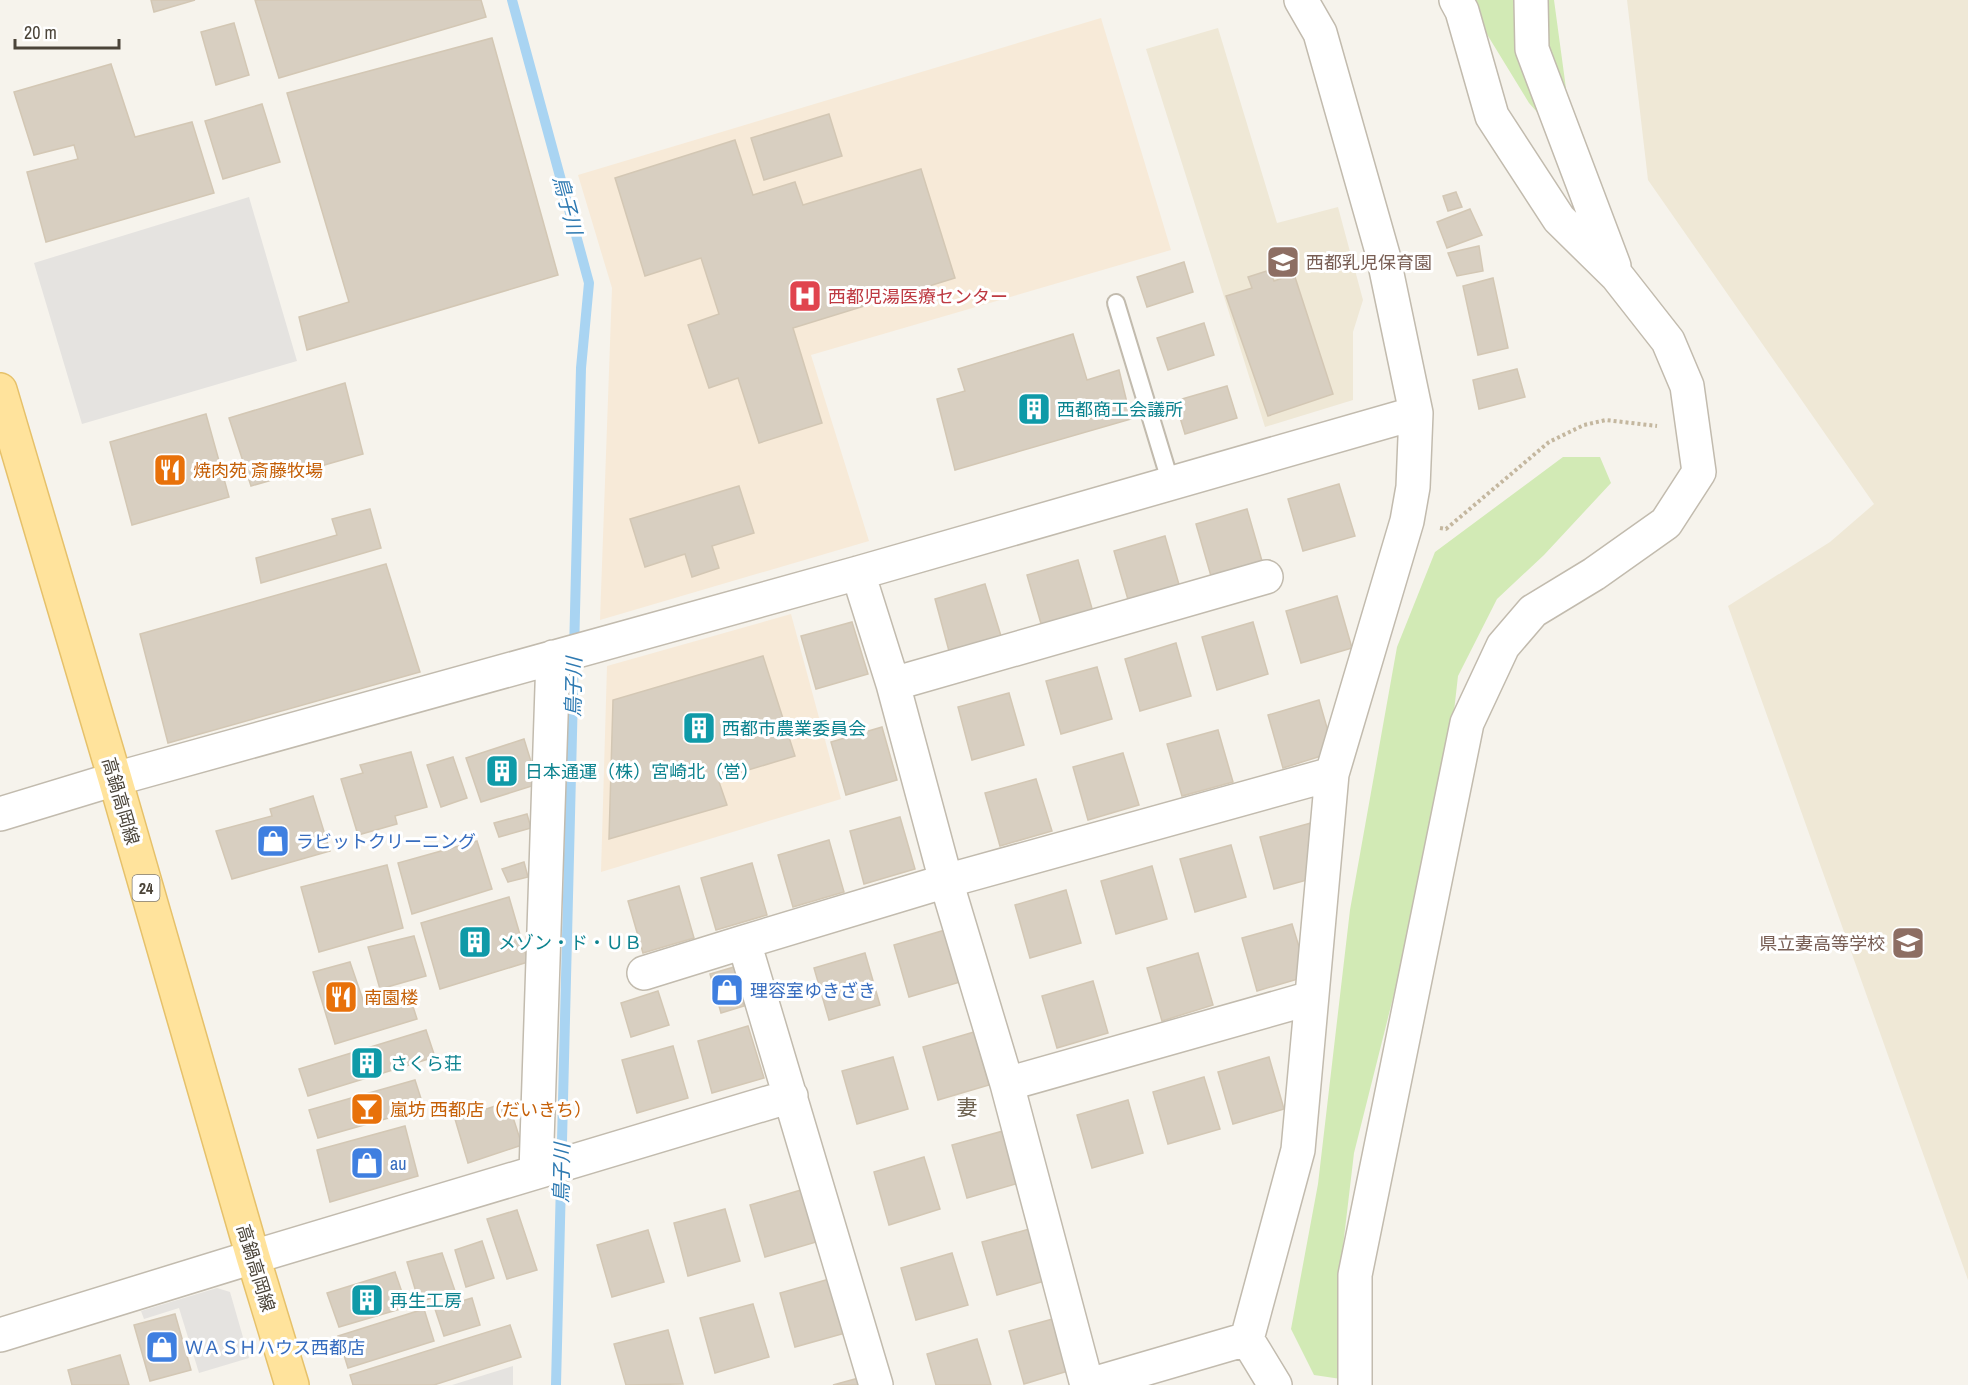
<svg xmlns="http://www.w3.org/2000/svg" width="1968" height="1385" viewBox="0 0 1968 1385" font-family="'Archivo Narrow','Noto Sans JP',sans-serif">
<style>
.commercial{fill:#f7ead8}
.education{fill:#efe8d6}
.green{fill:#d2eab5}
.parking{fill:#e5e3e0}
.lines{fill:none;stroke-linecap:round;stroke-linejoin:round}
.stream{stroke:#a9d4f2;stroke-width:10}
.building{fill:#d8cfc1;stroke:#d3c7b4;stroke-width:1.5}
.service-casing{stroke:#c2bbae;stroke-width:20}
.minor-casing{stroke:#c2bbae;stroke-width:36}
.primary-casing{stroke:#e6c16a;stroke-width:36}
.path{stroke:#c4b79f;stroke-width:4;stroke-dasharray:3 3;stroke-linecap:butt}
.service{stroke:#fff;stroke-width:16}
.minor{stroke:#fff;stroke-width:33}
.primary{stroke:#ffe39c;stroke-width:33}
.labels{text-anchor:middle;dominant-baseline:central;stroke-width:6;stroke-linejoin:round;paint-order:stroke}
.shield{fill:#fff;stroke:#817c74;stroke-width:1.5}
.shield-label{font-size:16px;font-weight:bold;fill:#4b4439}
.education-label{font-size:18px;fill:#785e54;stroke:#fff;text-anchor:start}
.health-label{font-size:18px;fill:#be3a42;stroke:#fff;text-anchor:start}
.culture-label{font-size:18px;fill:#0d838f;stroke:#fff;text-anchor:start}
.food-label{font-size:18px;fill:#c56008;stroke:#fff;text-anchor:start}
.street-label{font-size:18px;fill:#4b4439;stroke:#fff}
.shop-label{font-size:18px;fill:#366cbe;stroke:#fff;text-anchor:start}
.water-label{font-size:20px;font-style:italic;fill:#2e7ab2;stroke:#fff}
.quarter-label{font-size:21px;fill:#6e6250;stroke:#fff}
</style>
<rect width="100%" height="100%" fill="#f6f3ec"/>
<path class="commercial" d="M1101 18 1171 250 811 355 869 541 600 620 612 288 578 175Z
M791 614 841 799 601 872 607 666Z"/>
<path class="education" d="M1627 0H1968V1280L1728 606 1830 542 1874 504 1648 180Z
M1218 28 1277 223 1338 207 1363 300 1353 332V400L1265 427 1146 49Z"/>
<path class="green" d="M1466 0H1554L1575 155 1529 103Z
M1563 457H1600L1611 483 1544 555 1497 599 1458 676 1445 791 1354 1153 1337 1297 1341 1379 1314 1375 1291 1329 1318 1184 1350 910 1397 647 1435 552Z"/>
<path class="parking" d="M249 197 297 361 82 424 34 263Z
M217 1288 230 1292 249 1358 199 1373 179 1308 144 1319 141 1311Z
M513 1366V1385H452Z"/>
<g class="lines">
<path class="stream" d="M512 0 589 283 581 368 556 1385"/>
</g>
<path class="building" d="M151 0H195L154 12Z
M255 0H481L486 17 279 78Z
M234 23 249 75 216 85 201 32Z
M492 38 558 275 307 350 299 317 349 302 287 93Z
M111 64 135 137 192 122 214 193 46 242 27 172 78 159 74 145 34 155 14 92Z
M262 104 280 162 223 179 205 121Z
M829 114 842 156 764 180 751 138Z
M735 140 753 195 795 182 803 205 921 169 955 278 793 328 822 423 759 443 738 378 709 388 688 325 719 314 701 258 645 276 615 178Z
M1456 192 1462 207 1448 211 1443 196Z
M1470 209 1482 235 1447 248 1437 222Z
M1479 246 1483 271 1457 276 1448 253Z
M1184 262 1193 292 1147 307 1137 277Z
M1270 270 1274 281 1294 274 1333 394 1268 416 1226 296 1252 288 1248 277Z
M1493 278 1508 348 1478 355 1463 286Z
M1204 323 1214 355 1168 370 1157 338Z
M1073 334 1087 380 1119 370 1131 419 955 470 937 399 965 391 958 369Z
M1517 369 1525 397 1479 409 1473 380Z
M345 383 363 454 251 486 229 418Z
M1227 386 1237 418 1185 434 1175 401Z
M206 414 229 497 132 525 110 442Z
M1339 484 1355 536 1303 551 1288 499Z
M739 486 754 533 712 546 719 568 692 577 685 554 645 567 630 519Z
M370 509 381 548 261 583 256 558 337 535 332 519Z
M1247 509 1262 561 1211 576 1196 524Z
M1165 536 1180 588 1129 603 1114 551Z
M1078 560 1093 612 1042 627 1027 575Z
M386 564 420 672 168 743 140 634Z
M985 584 1001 636 949 651 935 599Z
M1337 596 1352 648 1301 663 1286 611Z
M852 622 868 674 816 689 801 636Z
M1253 622 1268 674 1217 690 1202 637Z
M1176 643 1191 696 1140 711 1125 659Z
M763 656 795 756 718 779 727 805 609 839 613 700Z
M1097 667 1112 719 1061 734 1046 681Z
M1009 693 1024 745 972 760 958 707Z
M1319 700 1334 752 1283 768 1268 715Z
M882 727 897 780 846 795 831 742Z
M1218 730 1233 782 1182 796 1167 744Z
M524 739 538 784 481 802 466 758Z
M411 752 427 807 395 816 397 824 358 835 341 779 363 773 360 765Z
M1123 753 1139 805 1088 820 1073 767Z
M453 757 467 798 441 807 427 765Z
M1036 779 1052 831 1000 846 985 793Z
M313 796 330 851 232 879 216 831 272 816 270 809Z
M527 814 531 828 499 837 494 823Z
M900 817 915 869 864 884 850 831Z
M1311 823 1325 875 1274 889 1260 837Z
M829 840 844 892 793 907 778 855Z
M477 841 492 889 412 914 398 863Z
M1231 845 1246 897 1195 912 1180 859Z
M524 862 528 877 508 882 502 869Z
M752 863 767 915 716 930 701 878Z
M387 865 403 928 319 952 301 887Z
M1152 866 1167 919 1116 934 1101 881Z
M679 886 694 938 643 953 628 901Z
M1066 890 1081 943 1030 958 1015 905Z
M509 897 528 962 440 989 421 923Z
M1292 924 1308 976 1257 991 1242 938Z
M945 930 960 982 909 997 894 945Z
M414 936 426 976 380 989 368 947Z
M865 953 880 1005 829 1020 814 968Z
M1198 953 1213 1005 1162 1021 1147 968Z
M350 962 364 1003 408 991 417 1019 335 1044 313 972Z
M734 967 744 1006 721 1013 710 974Z
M1093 981 1108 1033 1057 1048 1042 996Z
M658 991 669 1025 631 1037 621 1003Z
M748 1026 764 1078 712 1093 698 1041Z
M426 1030 435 1057 308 1096 299 1069Z
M974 1032 989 1085 938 1100 923 1047Z
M673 1046 688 1098 637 1113 622 1060Z
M893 1057 908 1109 857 1124 842 1071Z
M1269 1057 1284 1109 1233 1124 1218 1072Z
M1204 1077 1220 1129 1168 1144 1153 1092Z
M415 1080 424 1108 318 1138 309 1110Z
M1128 1100 1143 1153 1092 1168 1077 1115Z
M508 1102 522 1145 468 1163 455 1119Z
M405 1126 418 1176 330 1202 317 1150Z
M1003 1131 1019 1183 967 1198 952 1145Z
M924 1157 940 1209 889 1225 874 1172Z
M801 1190 816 1242 765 1257 750 1205Z
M725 1209 740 1261 688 1276 674 1223Z
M517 1210 537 1270 507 1279 487 1219Z
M1033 1228 1048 1280 997 1295 982 1242Z
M648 1230 664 1282 612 1297 597 1245Z
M482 1241 494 1278 466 1287 455 1250Z
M442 1253 455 1291 419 1302 407 1262Z
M952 1253 968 1305 916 1320 901 1268Z
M395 1272 407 1307 339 1327 327 1293Z
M833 1278 849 1332 795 1347 780 1293Z
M472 1298 480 1325 444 1336 435 1309Z
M753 1304 769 1357 715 1373 700 1318Z
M424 1309 434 1341 348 1368 338 1336Z
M175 1314 191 1370 150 1381 134 1325Z
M1060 1317 1075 1369 1024 1384 1009 1331Z
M510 1325 521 1357 434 1385H353L350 1375Z
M668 1330 683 1384 626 1385 614 1344Z
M977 1339 991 1385H936L927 1354Z
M120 1355 129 1385H72L68 1370Z
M866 1376 868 1385H833Z"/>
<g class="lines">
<g class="service-casing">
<path id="service" d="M1116 303 1171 484"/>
</g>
<g class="minor-casing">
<path id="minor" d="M1531 0 1532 49 1614 266
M858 573 893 684 946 881 1007 1084 1087 1385
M893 684 1266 577
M0 814 115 779 858 573 1416 413
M644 973 744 942
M1007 1084 1311 998
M536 1172 553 657
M0 1335 253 1257 791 1096
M1247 1339 1275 1385
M876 1385 744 942 946 881 1332 774
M1089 1385 1247 1339 1298 1150 1332 774 1407 521 1413 487 1416 413 1383 255 1320 33 1301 0
M1355 1385V1275L1467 723 1503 646 1533 611 1594 574 1666 523 1699 472 1687 386 1668 341 1617 276 1559 219 1492 116 1462 11 1456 0"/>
</g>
<g class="primary-casing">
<path id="primary" d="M0 390 115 779 253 1257 292 1385"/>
</g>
<path class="path" d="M1440 528 1446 529 1549 442 1584 425 1606 420 1657 426"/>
<use href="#service" class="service"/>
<use href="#minor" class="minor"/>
<use href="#primary" class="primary"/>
</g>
<defs>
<g id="school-square" transform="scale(1.725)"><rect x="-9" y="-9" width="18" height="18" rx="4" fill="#8d6e63" stroke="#fff"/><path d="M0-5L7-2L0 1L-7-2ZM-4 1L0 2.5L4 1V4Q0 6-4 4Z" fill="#fff"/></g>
<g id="hospital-square" transform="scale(1.725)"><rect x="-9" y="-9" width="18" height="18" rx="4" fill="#e0444e" stroke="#fff"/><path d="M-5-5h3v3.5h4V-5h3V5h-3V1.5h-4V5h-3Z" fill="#fff"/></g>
<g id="building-square" transform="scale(1.725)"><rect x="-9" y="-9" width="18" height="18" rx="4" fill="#0f9aa8" stroke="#fff"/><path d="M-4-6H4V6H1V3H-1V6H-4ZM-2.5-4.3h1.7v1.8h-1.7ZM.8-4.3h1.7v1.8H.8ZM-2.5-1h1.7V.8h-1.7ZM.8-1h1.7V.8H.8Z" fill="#fff"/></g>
<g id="restaurant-square" transform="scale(1.725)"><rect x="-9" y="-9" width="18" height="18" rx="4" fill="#e8710a" stroke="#fff"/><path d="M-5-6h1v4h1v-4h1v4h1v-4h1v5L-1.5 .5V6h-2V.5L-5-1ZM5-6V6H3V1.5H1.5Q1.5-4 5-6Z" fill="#fff"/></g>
<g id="shop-square" transform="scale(1.725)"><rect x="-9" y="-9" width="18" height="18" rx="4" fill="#3f7fe0" stroke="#fff"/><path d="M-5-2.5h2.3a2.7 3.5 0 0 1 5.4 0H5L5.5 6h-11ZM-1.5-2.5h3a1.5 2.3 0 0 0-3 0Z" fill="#fff"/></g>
<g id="bar-square" transform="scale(1.725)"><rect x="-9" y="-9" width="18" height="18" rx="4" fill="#e8710a" stroke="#fff"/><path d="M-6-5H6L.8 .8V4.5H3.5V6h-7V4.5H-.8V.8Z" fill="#fff"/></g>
</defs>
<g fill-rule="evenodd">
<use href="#school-square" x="1283" y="262"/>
<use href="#hospital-square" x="805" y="296"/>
<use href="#building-square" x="1034" y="409"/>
<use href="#restaurant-square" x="170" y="470"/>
<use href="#building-square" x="699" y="728"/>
<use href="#building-square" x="502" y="771"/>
<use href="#shop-square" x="273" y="841"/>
<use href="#building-square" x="475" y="942"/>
<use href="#school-square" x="1908" y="943"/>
<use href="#shop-square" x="727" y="990"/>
<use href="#restaurant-square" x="341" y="997"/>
<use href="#building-square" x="367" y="1063"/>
<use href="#bar-square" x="367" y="1109"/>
<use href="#shop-square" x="367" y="1163"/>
<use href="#building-square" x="367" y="1300"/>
<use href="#shop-square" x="162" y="1347"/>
</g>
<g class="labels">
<rect class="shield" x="132.5" y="875" width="27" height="26" rx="4.5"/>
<g class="shield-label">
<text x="146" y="888">24</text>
</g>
<g class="education-label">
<text x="1306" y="262">西都乳児保育園</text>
<text x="1885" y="943" text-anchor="end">県立妻高等学校</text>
</g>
<g class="health-label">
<text x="828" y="296">西都児湯医療センター</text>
</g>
<g class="culture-label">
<text x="1057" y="409">西都商工会議所</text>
<text x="722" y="728">西都市農業委員会</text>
<text x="525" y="771">日本通運（株）宮崎北（営）</text>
<text x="498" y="942">メゾン・ド・ＵＢ</text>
<text x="390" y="1063">さくら荘</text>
<text x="390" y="1300">再生工房</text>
</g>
<g class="food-label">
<text x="193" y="470">焼肉苑 斎藤牧場</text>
<text x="364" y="997">南園楼</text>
<text x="390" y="1109">嵐坊 西都店（だいきち）</text>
</g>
<g class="street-label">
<text transform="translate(121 801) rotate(74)">高鍋高岡線</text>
<text transform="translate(256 1268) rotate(73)">高鍋高岡線</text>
</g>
<g class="shop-label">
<text x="296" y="841">ラビットクリーニング</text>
<text x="750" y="990">理容室ゆきざき</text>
<text x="390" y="1163">au</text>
<text x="185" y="1347">ＷＡＳＨハウス西都店</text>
</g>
<g class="water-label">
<text transform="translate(568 205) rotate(75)">鳥子川</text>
<text transform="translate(573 687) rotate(-89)">鳥子川</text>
<text transform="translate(561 1173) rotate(-89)">鳥子川</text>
</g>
<g class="quarter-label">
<text x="967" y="1107">妻</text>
</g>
</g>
<path d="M15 39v9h104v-9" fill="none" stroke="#4b4439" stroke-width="3"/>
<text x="24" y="39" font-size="18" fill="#4b4439" stroke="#ffffff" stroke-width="4.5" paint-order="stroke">20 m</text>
</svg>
